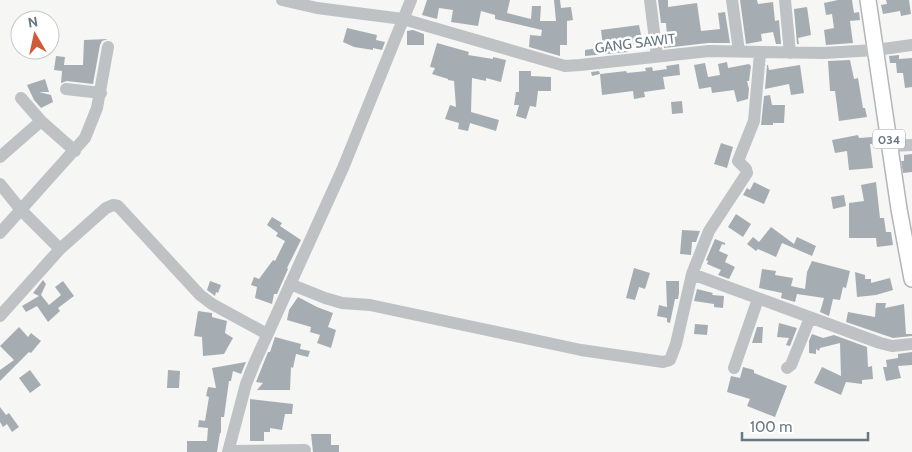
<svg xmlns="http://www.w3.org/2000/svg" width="912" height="452" viewBox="0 0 912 452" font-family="Cabin,sans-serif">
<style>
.building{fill:#a6adb2}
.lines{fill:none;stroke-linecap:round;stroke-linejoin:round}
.major-casing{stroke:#b2b6b9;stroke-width:18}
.minor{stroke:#bec2c5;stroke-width:12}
.major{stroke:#fff;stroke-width:15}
.labels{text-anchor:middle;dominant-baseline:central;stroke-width:5;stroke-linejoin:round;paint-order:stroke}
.shield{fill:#fff;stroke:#95a0a7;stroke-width:1}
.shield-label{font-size:12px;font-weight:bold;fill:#687781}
.street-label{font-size:14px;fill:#687781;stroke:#fff}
</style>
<rect width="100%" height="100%" fill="#f6f6f4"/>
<path class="building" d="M427 0H510L507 13 531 19 532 6H541L540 21H556L554 0H560L561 8 571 7 573 20 567 21V45H560V56L529 47 530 35 541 36 542 30 495 19V15L481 11 478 26 451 22 453 10 439 8 437 19 422 15Z
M658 0H668V7L697 3 701 31 720 29 718 13 725 12 730 43H708L664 48 663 36H667L666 23H661Z
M740 0H757L758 4 773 2 775 21 779 20 781 44H776L773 32 761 34 762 41 746 44Z
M838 0H852L854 13 859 12 860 20 850 21 853 43 826 45 824 30 834 28 832 14 826 15 824 3Z
M886 0H909L911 14 901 16 900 11 883 14 881 5 887 4Z
M807 7 811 35 798 38 799 44H797L794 9Z
M639 25 641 35 637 36 638 45 628 47V52L585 56V50L603 47 601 30Z
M347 28 377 35 376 40 385 42 382 50 373 48V50L354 47 343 42Z
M413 30 424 34V45H407V31Z
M108 39 102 41 100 45 93 84 67 81 61 83 62 71 54 70 56 56 65 57 64 65H83L84 40Z
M437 43 469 52 468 55 493 59V57L506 60 501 82 486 78V81L472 78 471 112 499 120 496 131 470 123 468 131 458 129 459 123 445 119 450 105 456 107 454 81 448 80V79L432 74 435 68 430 67Z
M899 55V59L912 58V87L905 88 903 73H897L896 63H890L889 56Z
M850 60 854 79 858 78 863 108H865L867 117 839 121 835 91H830L828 61Z
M727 62 728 68 749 64 751 66 749 81H747L749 89 748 99 737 102 734 90 712 93 711 87 699 89 694 65 705 63 708 77 720 75 718 64Z
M679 64 680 75 663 77 665 89 644 92 645 97 634 99 633 91 602 95 600 74 592 76 591 72 599 71 600 74 626 71 627 73 646 71 645 68 652 67 653 71 667 69 666 66Z
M767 65H768L769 70 800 65 804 93 791 95 789 84 765 89Z
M519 71H531V76L551 77V91H538L536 107 530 106 526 119 516 116 519 105H514L516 92H519Z
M45 79 49 92H39L51 95 53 102 41 108 34 100 27 85Z
M770 95 772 105H785L784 123H773V125H761L764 96Z
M682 101 683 113 672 114 671 102Z
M858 135 859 138 872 137V144H870L873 168 849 170 847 151 835 153 832 140Z
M721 143 733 147 727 168 714 164Z
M912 154V172L903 173 901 161H904V155Z
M754 182 770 190 764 204 743 195 747 188 750 190Z
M876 182 880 218H884L886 232H891L893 245 877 247 876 238H849V203L864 201 861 185Z
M844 195 846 206 833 209 831 197Z
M736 214 751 224 743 237 728 227Z
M272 217 282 223 280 226 301 240 287 268 288 269 277 294H274L272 304 255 298 257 287 251 285 254 277 259 279 273 260 275 261 285 241 276 236 278 233 267 225Z
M771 227 794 244 797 237 816 246 812 256 782 243 776 257 758 249 756 251 747 244 753 237 759 242Z
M682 230 700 231 696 242H692L691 255 680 254Z
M715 239 725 243V245L722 244 719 251 728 255 725 262 735 267 729 279 718 275 721 270 707 264 708 261 706 260Z
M812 261 850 271 846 288 843 287 840 300 833 299 829 316 820 312 824 298 797 294 795 302 781 298 782 293 759 288 762 269 776 271 775 275 793 278 791 286 805 289 807 272Z
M634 268 650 273 645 289 639 287 635 300 626 298Z
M855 272 865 275V279H871V283L890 278 893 290 876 295 857 297Z
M43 280 46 284 41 295 49 305 61 295 55 287 63 281 74 296 58 308 60 311 48 322 37 306 26 312 22 306 39 296 33 293Z
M210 281 221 285 218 293 216 292 215 296 207 290Z
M666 281H679V293L678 299H675L670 323 667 322V318L657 316 659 305 667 307Z
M697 289 713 293 712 295 724 296 723 308 714 307V304L694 301Z
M298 297 317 307 333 313 328 327 336 330 331 348 317 343 320 335 310 332 311 327 287 320 289 310Z
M876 303H886L885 308 904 304 906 334H912V336L893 338 846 322 848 312 875 317Z
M198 311 212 313V317L227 321 225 333 233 338 224 354 203 356 202 337 194 336Z
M779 323 797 328 790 346 786 345 789 338 777 337Z
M695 324 708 325 707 335 694 334Z
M19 327 28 337 31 333 41 341 31 353 29 352 0 381V370L14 360 0 346Z
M757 327H763L762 343H752Z
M812 334 823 338 834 335 867 347 868 367 872 366 873 379 862 380V384L846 382 841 395 814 383 822 367 841 376 840 343 820 348 819 351 816 349V354L809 353V341Z
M275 337 301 344 300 349 310 351 308 357 296 354 293 368 291 367 290 390H257L263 383 256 382 268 352H270Z
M912 352V365L898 366 901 378 886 381 883 367H887L886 360 898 358V354Z
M246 362 241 374 233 371 231 381H229L224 417H221V433H220L217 452H187V441H207L208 428 198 427 199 420 205 421 209 397 206 396 208 387 216 388 212 368Z
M743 367 754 370V373L787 386 775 417 747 406 750 399 727 392 731 376 740 378Z
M30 370 41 385 30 393 19 378Z
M168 370 180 371 179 388H167Z
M250 399 293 404 292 414H285L282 430 270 428V432H264V441H250Z
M0 407 6 415 9 413 19 427 12 432 7 424 3 427 0 422Z
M311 434H331V445H339V452H313Z"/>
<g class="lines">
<g class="major-casing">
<path id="major" d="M868 0 899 209 912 279"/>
</g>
<path class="minor" d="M282 0 317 8 403 19 565 66 580 65 709 51 823 53 876 50 912 45
M650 0 657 56
M732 0 739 51
M785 0 790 53
M66 89 101 93
M21 98 41 121 75 151
M890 146 912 145
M0 157 41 121
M0 184 21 210 60 249
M0 233 85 138 97 108 108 47
M692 274 880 343 892 346 912 344
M290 284 325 298 342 303 370 305 581 350 663 362 670 360 676 344 692 274 709 231 747 173 746 169 738 161 754 121 760 53
M0 316 60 249 106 208 113 205 118 206 200 295 212 304 267 334
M734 368 758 299
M787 368 791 365 810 318
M229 451 305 450
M228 452 246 384 254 364 343 168 411 0"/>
<use href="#major" class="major"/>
</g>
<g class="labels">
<rect class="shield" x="873" y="129.5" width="32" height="19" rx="4"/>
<g class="shield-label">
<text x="889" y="139">034</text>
</g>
<g class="street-label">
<text transform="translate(635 43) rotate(-7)">GANG SAWIT</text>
</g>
</g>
<g transform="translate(35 35) rotate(351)"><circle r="24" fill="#ffffff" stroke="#c3c9cd"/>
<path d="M0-4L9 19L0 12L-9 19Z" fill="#d05939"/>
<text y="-8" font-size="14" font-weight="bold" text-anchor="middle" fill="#687781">N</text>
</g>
<path d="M742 432v8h126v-8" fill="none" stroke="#687781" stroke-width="2.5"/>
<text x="750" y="432" font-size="15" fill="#687781" stroke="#ffffff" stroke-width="4" paint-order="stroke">100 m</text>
</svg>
